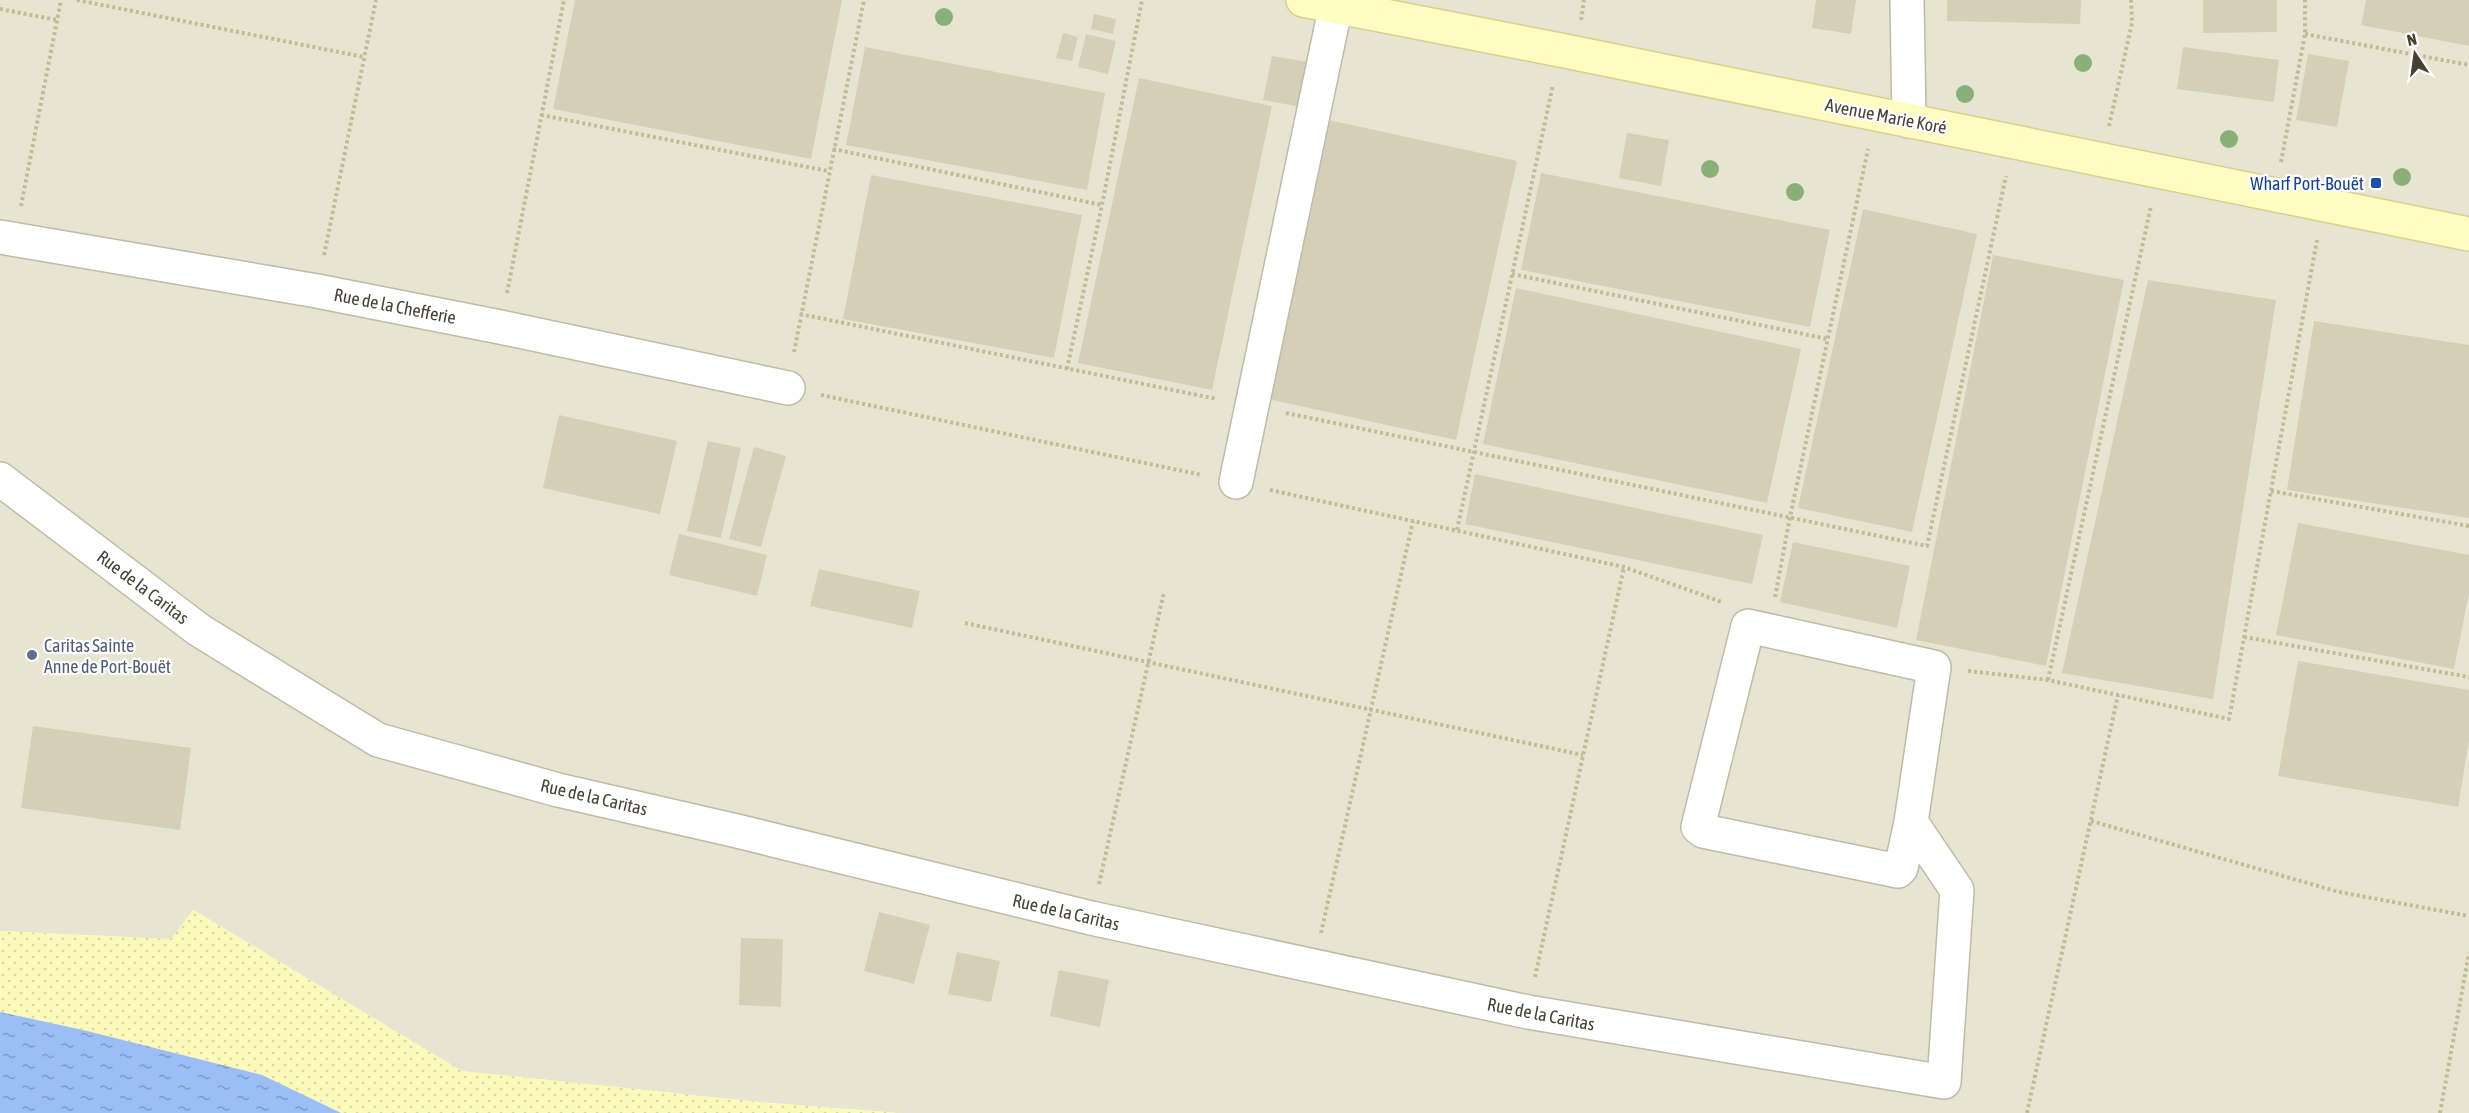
<svg xmlns="http://www.w3.org/2000/svg" width="2469" height="1113" viewBox="0 0 2469 1113" font-family="'Asap Condensed',sans-serif">
<style>
.residential{fill:#e7e5d1}
.sand{fill:url(#sand-dots)}
.water{fill:url(#water-ripples)}
.building{fill:#d5cfb8}
.lines{fill:none;stroke-linecap:round;stroke-linejoin:round}
.minor-casing{stroke:#bfbba5;stroke-width:36}
.secondary-casing{stroke:#d6d18f;stroke-width:36}
.path{stroke:#c2bb95;stroke-width:4;stroke-dasharray:3 3;stroke-linecap:butt}
.minor{stroke:#fff;stroke-width:33}
.secondary{stroke:#fffcc1;stroke-width:33}
.tree{fill:#89b079}
.transit-dot{fill:#1a4fb4;stroke:#fff;stroke-width:2}
.service-dot{fill:#5c6f8a;stroke:#fff;stroke-width:2}
.labels{text-anchor:middle;dominant-baseline:central;stroke-width:4.5;stroke-linejoin:round;paint-order:stroke}
.street-label{font-size:18px;fill:#454133;stroke:#fff}
.transit-label{font-size:18px;fill:#164399;stroke:#fff;text-anchor:end}
.service-label{font-size:18px;fill:#4e5e75;stroke:#fff;text-anchor:start}
</style>
<defs>
<pattern id="sand-dots" width="8" height="8" patternUnits="userSpaceOnUse" patternTransform="scale(1.5)"><rect width="8" height="8" fill="#fbfabb"/><path d="M2 2h.1M6 6h.1" fill="none" stroke="#d8d8a1" stroke-width="1.8" stroke-linecap="round"/></pattern>
<pattern id="water-ripples" width="26" height="14" patternUnits="userSpaceOnUse" patternTransform="scale(1.5)"><rect width="26" height="14" fill="#9abef5"/><path d="M2 4q2-2 4 0t4 0M15 11q2-2 4 0t4 0" fill="none" stroke="#7f9cc7"/></pattern>
</defs>
<rect width="100%" height="100%" fill="#f3f1e3"/>
<path class="residential" d="M0 0H2469V1113H900L760 1102 462 1071 194 910 172 939 0 931Z"/>
<path class="sand" d="M193 910 462 1071 760 1102 900 1113H341L318 1100 83 1030 0 1012V931L171 939Z"/>
<path class="water" d="M0 1012 83 1030 262 1075 341 1113H0Z"/>
<path class="building" d="M575 0H842L811 159 553 109Z
M1816 0H1856L1851 34 1812 28Z
M1947 0H2081L2080 24 1947 21Z
M2203 0H2277V32L2203 33Z
M2366 0H2469V46L2361 25Z
M1094 14 1116 19 1113 34 1091 29Z
M1063 33 1078 37 1072 61 1056 58Z
M1086 34 1116 41 1108 74 1078 67Z
M865 47 1105 93 1087 190 846 145Z
M2183 47 2279 60 2274 102 2177 89Z
M2308 54 2349 61 2337 127 2296 120Z
M1272 56 1308 62 1300 107 1263 100Z
M1139 78 1272 106 1212 390 1078 363Z
M1324 119 1517 161 1456 440 1263 398Z
M1627 133 1669 140 1661 186 1619 178Z
M1541 173 1830 230 1810 327 1521 270Z
M871 175 1082 215 1054 358 843 319Z
M1863 209 1977 234 1912 532 1798 508Z
M1993 255 2124 280 2046 666 1916 640Z
M2148 280 2276 300 2213 699 2062 673Z
M1516 288 1801 349 1767 503 1483 444Z
M2314 321 2469 345V518L2287 490Z
M559 415 677 441 660 514 543 488Z
M708 441 741 448 721 538 687 531Z
M754 447 786 456 761 547 729 539Z
M1475 474 1763 535 1752 584 1465 524Z
M2298 523 2469 555V593L2454 669 2276 635Z
M679 534 767 555 757 596 669 575Z
M1793 542 1910 566 1897 628 1780 602Z
M819 569 920 591 912 628 810 606Z
M2298 661 2469 690V741L2458 807 2278 776Z
M33 726 191 748 180 830 21 808Z
M879 912 930 925 914 984 864 971Z
M741 938 783 939 781 1007 739 1005Z
M957 952 1000 961 991 1002 948 994Z
M1059 970 1109 980 1100 1027 1050 1016Z"/>
<g class="lines">
<g class="minor-casing">
<path id="minor" d="M1907 0 1909 121
M0 237 317 291 500 327 788 388
M0 479 199 630 378 740 558 790 737 831 1091 918 1528 1012 1944 1082 1957 890 1911 822
M1236 482 1337 0
M1748 626 1934 667 1911 822 1901 868 1898 871 1703 831 1698 827Z"/>
</g>
<g class="secondary-casing">
<path id="secondary" d="M1303 0 1560 50 2469 234"/>
</g>
<path class="path" d="M77 0 364 57
M0 9 57 20
M1581 20 1584 0
M2305 34 2469 65
M541 115 828 171
M2109 126 2132 23 2131 0
M833 149 1102 205
M2281 162 2305 34V0
M21 206 61 0
M324 255 376 0
M1512 274 1828 339
M507 293 564 0
M800 314 1217 399
M794 352 864 0
M1067 369 1102 205 1142 0
M821 395 1202 475
M1286 413 1927 546 2006 176
M1270 490 1624 567 1722 602
M2271 491 2469 526
M1457 530 1553 85
M1775 597 1790 517 1868 149
M965 623 1583 755
M2244 637 2469 677
M1968 671 2048 680 2229 719 2317 240
M2048 680 2151 206
M2091 821 2339 892 2469 916
M1099 884 1164 592
M1321 933 1413 521
M1535 977 1624 567
M2027 1113 2118 695
M2440 1113 2469 953"/>
<use href="#minor" class="minor"/>
<use href="#secondary" class="secondary"/>
</g>
<g class="tree">
<circle cx="944" cy="17" r="9"/>
<circle cx="2083" cy="63" r="9"/>
<circle cx="1965" cy="94" r="9"/>
<circle cx="2229" cy="139" r="9"/>
<circle cx="1710" cy="169" r="9"/>
<circle cx="2402" cy="177" r="9"/>
<circle cx="1795" cy="192" r="9"/>
</g>
<rect class="transit-dot" x="2370" y="177" width="12" height="12" rx="3"/>
<circle class="service-dot" cx="32" cy="655" r="6"/>
<g class="labels">
<g class="street-label">
<text transform="translate(1886 116) rotate(11)">Avenue Marie Koré</text>
<text transform="translate(395 306) rotate(11)">Rue de la Chefferie</text>
<text transform="translate(143 587) rotate(37)">Rue de la Caritas</text>
<text transform="translate(594 797) rotate(13)">Rue de la Caritas</text>
<text transform="translate(1066 912) rotate(13)">Rue de la Caritas</text>
<text transform="translate(1541 1014) rotate(11)">Rue de la Caritas</text>
</g>
<g class="transit-label">
<text x="2364" y="183">Wharf Port-Bouët</text>
</g>
<g class="service-label">
<text x="44" y="645">Caritas Sainte<tspan x="44" dy="21">Anne de Port-Bouët</tspan></text>
</g>
</g>
<g transform="translate(2415 54) rotate(347)" stroke="#ffffff" stroke-width="4.5" paint-order="stroke">
<path d="M0-4.5L10 22L0 15L-10 22Z" fill="#454133"/>
<text y="-9" font-size="16" font-weight="bold" text-anchor="middle" fill="#454133">N</text>
</g>
</svg>
